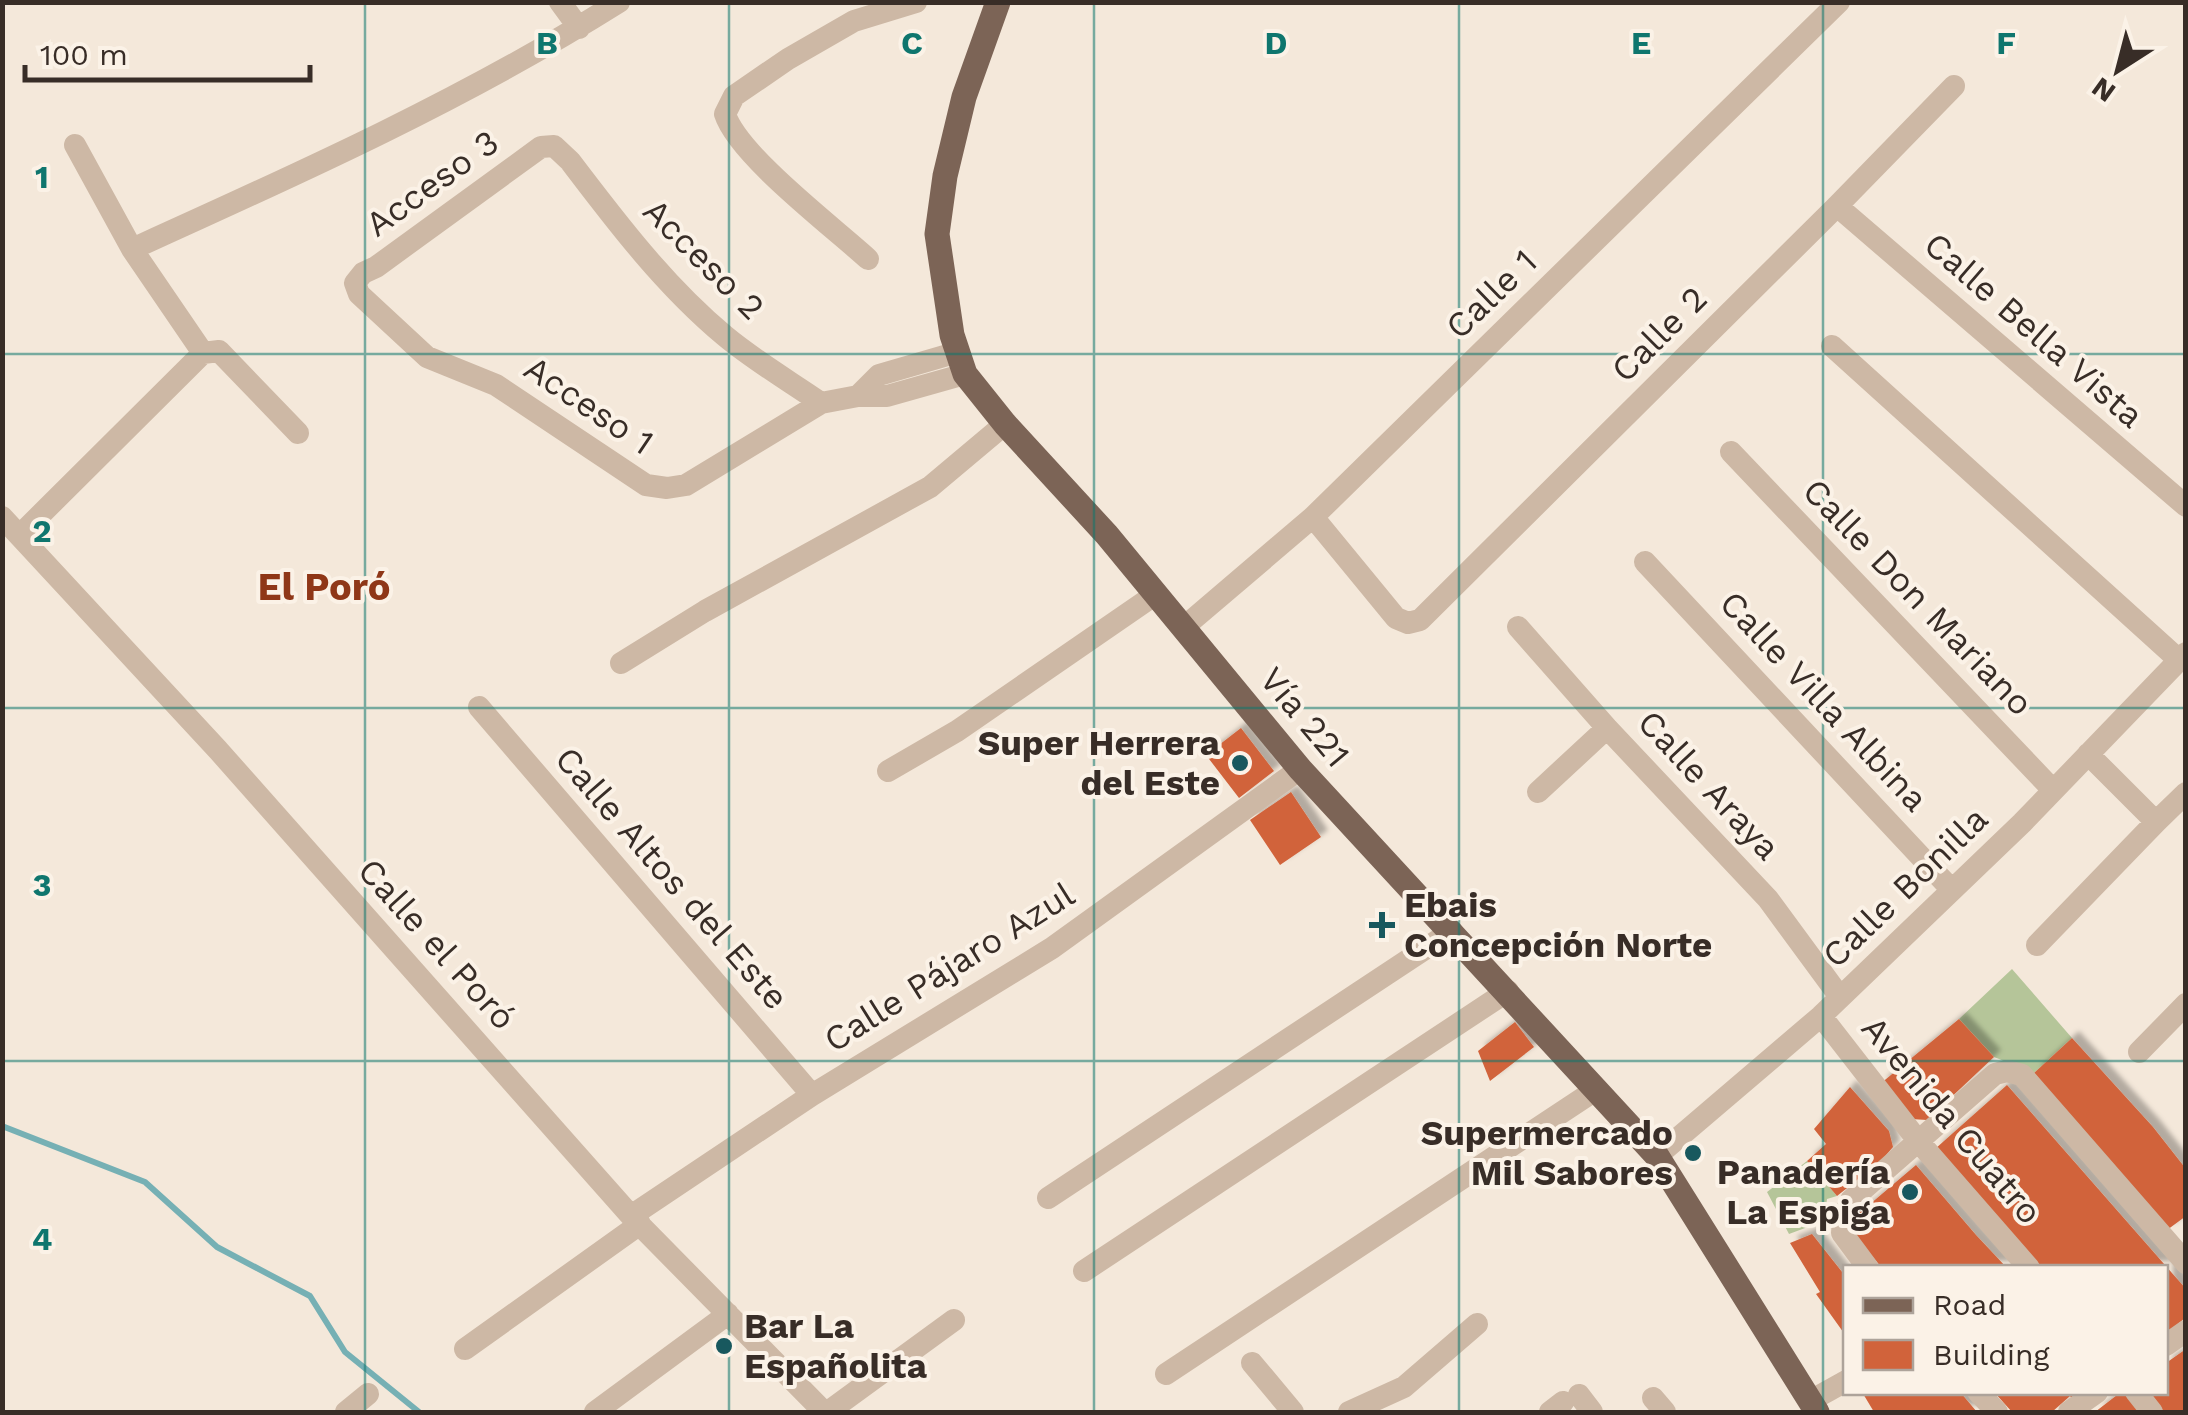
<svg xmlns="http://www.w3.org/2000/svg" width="2188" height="1415" viewBox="0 0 2188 1415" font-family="'Work Sans',sans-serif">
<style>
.green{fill:#b5c599}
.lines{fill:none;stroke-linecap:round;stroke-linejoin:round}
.stream{stroke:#76b0b4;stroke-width:6}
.building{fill:#d1633b;filter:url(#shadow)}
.minor{stroke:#cdb8a5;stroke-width:22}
.major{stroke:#7c6456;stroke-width:25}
.grid{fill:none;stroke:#0f766e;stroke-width:2.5;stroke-opacity:0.55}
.poi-dot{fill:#18585e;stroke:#fbf2e7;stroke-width:4}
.labels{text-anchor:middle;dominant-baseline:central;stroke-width:8;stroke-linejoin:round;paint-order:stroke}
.street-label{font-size:35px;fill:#382d27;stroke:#fbf2e7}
.poi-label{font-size:35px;font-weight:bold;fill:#382d27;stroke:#fbf2e7;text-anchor:end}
.neighbourhood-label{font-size:38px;font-weight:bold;fill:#8f3718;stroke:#fbf2e7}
.grid-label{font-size:32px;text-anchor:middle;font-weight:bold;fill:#0f766e;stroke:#fbf2e7;stroke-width:8;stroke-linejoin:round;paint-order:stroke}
</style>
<defs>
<filter id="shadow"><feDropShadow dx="7" dy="-7" stdDeviation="2.5" flood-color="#0004"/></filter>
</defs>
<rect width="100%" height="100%" fill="#f4e8da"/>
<path class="green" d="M2012 969 2072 1038 2034 1073 1994 1057 1959 1019Z
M1807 1161 1837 1196 1827 1199 1824 1221 1789 1234 1767 1192Z"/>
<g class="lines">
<path class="stream" d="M2 1126 145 1182 217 1247 310 1296 345 1352 419 1412"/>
</g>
<path class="building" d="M1241 728 1274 771 1239 798 1206 755Z
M1291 792 1321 837 1280 865 1250 820Z
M1959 1019 1994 1057 1927 1120 1911 1119 1880 1084Z
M1515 1022 1534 1047 1490 1081 1478 1051Z
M2072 1038 2153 1127 2186 1169V1216L2167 1230 2034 1073Z
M2007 1085 2186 1289V1317L2166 1334V1268H2042L1935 1149Z
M1850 1087 1889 1131 1893 1147 1880 1162 1837 1196 1807 1161 1826 1144 1814 1129Z
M1916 1165 1976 1235 2007 1268H1882L1848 1228 1849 1222Z
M1812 1234 1846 1277V1336L1816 1294 1820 1292 1790 1243Z
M2186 1349V1412H2164L2150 1392H2166V1363Z
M1862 1392H1960L1977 1412H1874Z
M1994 1392H2086L2075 1402 2070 1396 2052 1412H2012Z
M2121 1392H2126L2140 1412H2095Z"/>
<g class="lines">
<path class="minor" d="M560 2 579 28
M75 145 132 249
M1837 206 2186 506
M868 259C833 227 738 155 725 114L734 96 788 59 854 21 916 2
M1832 346 2179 660
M203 353 219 351 298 433
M858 396 879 375 958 352
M821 403C789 381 755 361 725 336 665 286 617 223 570 161L554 146 541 147 376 267 363 273 355 283 359 294 427 357 496 385 646 485 667 488 686 485 821 403 858 396H887L965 374
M1731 452 2053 790
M2 517 218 750 631 1216 824 1412
M1313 517 1396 618 1408 623 1420 620 1837 206 1954 86
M20 535 203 353 132 249C298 174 465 99 619 2
M1645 562 1951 889
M1184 627 1313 517 1839 2
M1518 627 1607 728 1768 899 1840 997
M621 663 705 611 930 487 1005 424
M479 707 812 1095
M888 771 957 731 1156 594
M1538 792 1607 728
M2156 822 2186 793
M2037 945 2156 822 2088 754
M1821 1016 1919 1142 2029 1268
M2139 1052 2186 1004
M1657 1156 1821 1016 2022 823 2186 653
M1048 1198 1452 931
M631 1216 812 1095 1052 948 1300 769
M1868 1268 1842 1233 1843 1219 1851 1200 1995 1074 2007 1071 2022 1075 2186 1263
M1084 1271 1508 991
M2166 1345 2186 1331
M465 1349 640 1224
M1252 1363 1293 1412
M1166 1374 1597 1089
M1978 1392 1997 1412
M2136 1392 2152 1412
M1579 1395 1592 1412
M1653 1398 1665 1412
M1810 1401 1846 1381
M346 1412 368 1394
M595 1412 728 1314
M828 1412 954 1320
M1349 1412 1404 1387 1477 1324
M1550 1412 1563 1402
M2069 1412 2097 1392"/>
<path class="major" d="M998 2 964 97 945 176 937 234 952 335 965 374 1005 424 1107 535 1300 769 1657 1156 1817 1412"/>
</g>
<path class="grid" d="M365 2V1412M729 2V1412M1094 2V1412M1459 2V1412M1823 2V1412M2 354H2186M2 708H2186M2 1061H2186"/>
<g class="poi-dot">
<circle cx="1240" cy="763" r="10"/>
<path d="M1377 910h10v10h10v10h-10v10h-10v-10h-10v-10h10z"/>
<circle cx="1693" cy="1153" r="10"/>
<circle cx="1910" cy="1192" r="10"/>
<circle cx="724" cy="1346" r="10"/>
</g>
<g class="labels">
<g class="street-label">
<text transform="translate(432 183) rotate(-36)">Acceso 3</text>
<text transform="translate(704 259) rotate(45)">Acceso 2</text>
<text transform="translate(1491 294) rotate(-44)">Calle 1</text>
<text transform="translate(2034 330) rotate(41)">Calle Bella Vista</text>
<text transform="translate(1659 334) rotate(-45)">Calle 2</text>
<text transform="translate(589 405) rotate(34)">Acceso 1</text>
<text transform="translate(1918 597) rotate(46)">Calle Don Mariano</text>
<text transform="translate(1824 701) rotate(47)">Calle Villa Albina</text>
<text transform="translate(1305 717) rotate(50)">Vía 221</text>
<text transform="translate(1709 785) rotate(47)">Calle Araya</text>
<text transform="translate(672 878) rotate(49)">Calle Altos del Este</text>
<text transform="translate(1905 887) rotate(-44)">Calle Bonilla</text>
<text transform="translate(437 944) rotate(48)">Calle el Poró</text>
<text transform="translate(949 967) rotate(-32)">Calle Pájaro Azul</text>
<text transform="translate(1952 1120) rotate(50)">Avenida Cuatro</text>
</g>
<g class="poi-label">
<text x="1220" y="743">Super Herrera<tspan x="1220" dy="40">del Este</tspan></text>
<text x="1404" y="905" text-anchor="start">Ebais<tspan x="1404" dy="40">Concepción Norte</tspan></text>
<text x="1673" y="1133">Supermercado<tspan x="1673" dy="40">Mil Sabores</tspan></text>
<text x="1890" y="1172">Panadería<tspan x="1890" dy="40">La Espiga</tspan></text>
<text x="744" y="1326" text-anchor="start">Bar La<tspan x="744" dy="40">Españolita</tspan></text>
</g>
<g class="neighbourhood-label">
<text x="324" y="587">El Poró</text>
</g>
</g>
<g class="grid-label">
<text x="547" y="54">B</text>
<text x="912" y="54">C</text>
<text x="1276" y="54">D</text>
<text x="1641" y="54">E</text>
<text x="2006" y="54">F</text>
<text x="42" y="188">1</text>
<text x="42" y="542">2</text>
<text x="42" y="896">3</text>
<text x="42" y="1250">4</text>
</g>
<rect width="2188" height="1415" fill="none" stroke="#382d27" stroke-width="10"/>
<rect x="1843" y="1265" width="325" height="130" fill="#fbf2e7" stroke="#ada39a" stroke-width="2.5"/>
<rect x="1863" y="1298" width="50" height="15" fill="#7c6456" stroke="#ada39a" stroke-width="2.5"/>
<text x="1933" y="1315" font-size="30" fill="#382d27">Road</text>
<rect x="1863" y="1340" width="50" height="30" fill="#d1633b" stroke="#ada39a" stroke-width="2.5"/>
<text x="1933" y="1365" font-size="30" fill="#382d27">Building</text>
<g transform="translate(2118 70) rotate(216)" stroke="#fbf2e7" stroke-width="8" paint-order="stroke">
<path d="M0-8L18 38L0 25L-18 38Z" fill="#382d27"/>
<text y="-15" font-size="28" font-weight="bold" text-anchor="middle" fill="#382d27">N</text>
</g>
<path d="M25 65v15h285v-15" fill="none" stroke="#382d27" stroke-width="5"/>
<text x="40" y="65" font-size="30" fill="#382d27" stroke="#fbf2e7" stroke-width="8" paint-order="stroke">100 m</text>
</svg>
